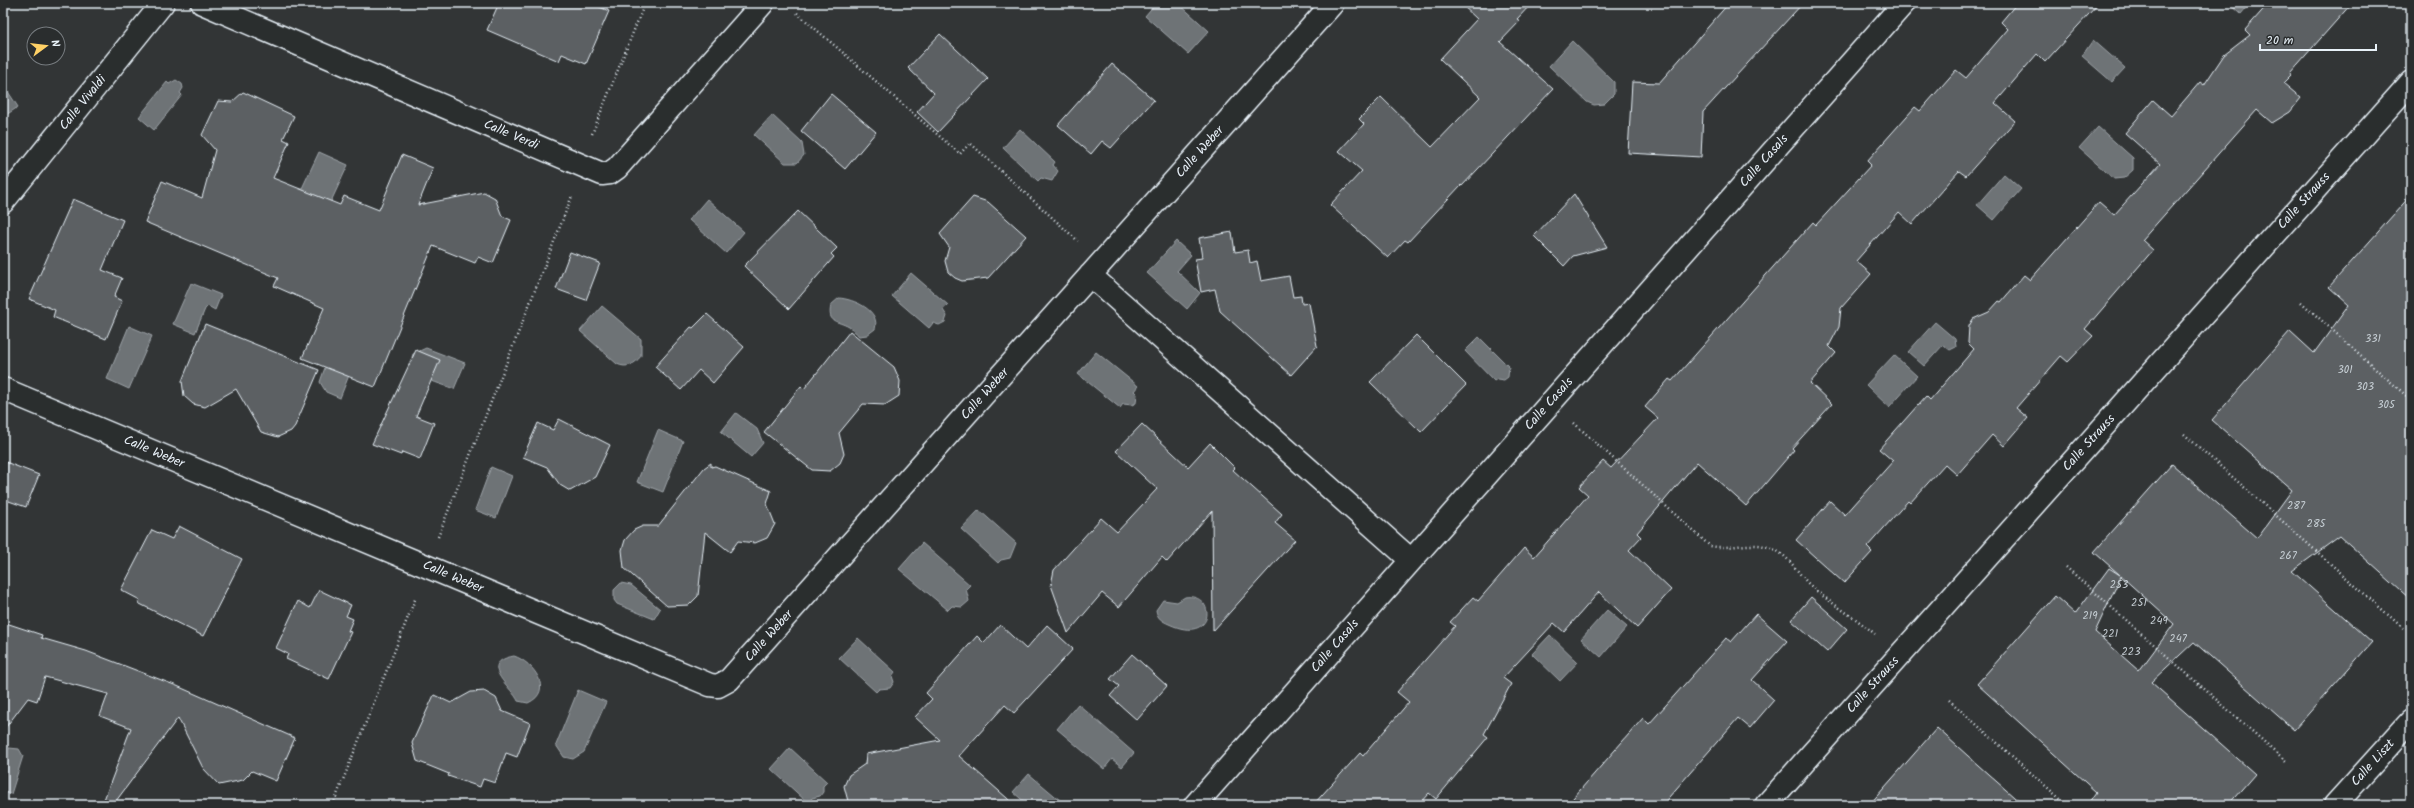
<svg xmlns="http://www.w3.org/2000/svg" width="2414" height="808" viewBox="0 0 2414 808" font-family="Kalam,sans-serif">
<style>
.water{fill:#6e7376;stroke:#9fa5aa}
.building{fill:#5c6063;stroke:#e8f1f8;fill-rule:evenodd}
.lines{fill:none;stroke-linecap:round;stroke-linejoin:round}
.minor-casing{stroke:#e8f1f8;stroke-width:25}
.path{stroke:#e8f1f8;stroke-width:2.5;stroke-dasharray:1 3;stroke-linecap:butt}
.minor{stroke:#2a2d2e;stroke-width:22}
.labels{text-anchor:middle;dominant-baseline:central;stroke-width:3.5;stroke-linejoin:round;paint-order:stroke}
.number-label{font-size:11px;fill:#c5cdd3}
.street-label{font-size:13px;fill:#e8f1f8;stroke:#2a2d2e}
</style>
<rect width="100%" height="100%" fill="#323536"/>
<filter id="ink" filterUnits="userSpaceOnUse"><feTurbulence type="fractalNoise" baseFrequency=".025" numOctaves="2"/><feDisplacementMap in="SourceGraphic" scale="8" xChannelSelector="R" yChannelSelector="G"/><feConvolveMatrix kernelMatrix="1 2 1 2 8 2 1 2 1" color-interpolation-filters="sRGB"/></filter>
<g filter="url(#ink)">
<path class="water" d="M1156 3H1178L1209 31 1188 54 1145 16Z
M2229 3H2250L2241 14Z
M2093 40 2125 68 2112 82 2082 56Z
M1572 41 1614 82V94L1604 104 1594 105 1587 102 1549 66Z
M176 80 182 84 183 88 180 93 182 95 154 130 139 117 167 82 169 84Z
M3 84 18 107 3 117Z
M772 115 802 143 804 155 797 163H785L754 135Z
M2098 127 2133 158V170L2124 178 2114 179 2079 148Z
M1020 129 1055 162 1053 165 1058 171 1052 181 1041 178 1038 181 1003 148Z
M319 152 348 165 326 212 297 199Z
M2004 174 2021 189 1994 220 1977 205Z
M707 199 744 232 726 253 689 220Z
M1176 241 1191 255 1177 271 1200 293 1187 309 1147 273Z
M911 273 948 305 943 310 947 316 945 322 939 325 933 323 929 328 892 296Z
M191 283 221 295 215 310 208 306 205 309 195 333 173 324Z
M839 298C853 299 881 310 875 329L867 335 859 336C856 333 853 329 849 327 837 320 827 324 831 305Z
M602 306 641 339V356C635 364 627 369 617 364L580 331Z
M1935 322 1955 339 1956 347 1950 350 1943 345 1924 366 1908 352Z
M129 326 152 336 129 389 107 379Z
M1479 337 1509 367 1508 377 1504 380 1497 379 1494 381 1465 351Z
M426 348 465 363 454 389C438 382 404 377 413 354Z
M1096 352 1138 386 1134 391 1137 394 1136 403 1132 405 1123 404 1120 408 1078 374Z
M357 355 340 398 326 392 320 382 328 359Z
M1894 355 1917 376 1889 407 1866 385Z
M736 413 757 429 763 443 751 457 721 432Z
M658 430 683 441 663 492 637 482Z
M491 467 512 476 496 518 475 510Z
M979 510 1016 543 1010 558 1001 560 998 563 961 529Z
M922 543 970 585 966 589 969 601 962 607 952 606 948 610 899 569Z
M621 583 631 585 660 609 654 619 617 604 614 600V590Z
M1185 597C1217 592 1216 646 1169 624 1162 621 1157 618 1156 610L1163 600 1177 602Z
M1607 610 1627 627 1601 657 1581 639Z
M1550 635 1578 662 1560 681 1532 654Z
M858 638 895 672 892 676 894 682 890 688 879 689 876 692 839 658Z
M514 656C533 662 555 691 528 703L518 701C512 687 476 663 514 656Z
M578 690 606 702 584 752 573 759 564 757 556 745Z
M1078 704 1134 753 1122 767 1112 759 1104 769 1057 729Z
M9 748 19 749 23 756 11 794 3 792V755Z
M790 748 827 782 823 786V792L820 796 812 798 808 803 771 769Z
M1029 774 1061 801 1058 805H1028L1013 792Z"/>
<path class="building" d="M499 3H590L609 11 586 64 562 54 559 61 487 30Z
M1460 3H1532L1517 19 1520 21 1500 42 1553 89 1462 186 1461 185 1408 242 1405 240 1388 258 1330 205 1362 171 1339 151 1364 124 1359 119 1381 97 1432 147 1480 97 1440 59 1477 19Z
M1729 3H1803L1703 112 1701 157 1628 153 1632 82 1659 83Z
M2017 3H2099L2045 62 2037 54 1995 103 2015 121 1966 176 1959 171 1912 224 1899 212 1856 261 1871 274 1841 308 1839 327 1829 346 1836 353 1810 383 1832 404 1792 448 1794 450 1759 491 1746 506 1697 462 1637 533 1641 537 1629 550 1671 590 1637 628 1599 592 1564 632 1554 623 1503 678 1511 684 1484 734 1488 737 1436 799 1429 793 1418 805H1313L1360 753 1363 756 1409 702 1397 692 1455 626 1450 622 1473 597 1478 601 1524 548 1534 557 1588 495 1579 487 1603 461 1611 468 1658 418 1645 407 1669 379 1672 381 1813 222 1816 225 1871 165 1867 161 1915 107 1920 111 1956 70 1966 78 2008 29 2001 22Z
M2269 3H2352L2290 73 2291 75 2283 83 2301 98 2290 112 2272 123 2257 110 2142 240 2153 250 2085 329 2093 336 2068 362 2061 356 2016 408 2028 418 2004 446 1992 435 1957 475 1945 464 1910 503 1908 501 1867 547 1872 552 1844 583 1796 540 1830 501 1845 515 1893 461 1879 449 1926 396 1930 400 1974 349 1968 343 1969 326 1973 319 1989 312 1999 301 2001 302 2024 275 2030 280 2099 202 2114 215 2160 164 2125 133 2153 100 2171 116 2200 82 2204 85 2224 55 2250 35 2245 30Z
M940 34 988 79 938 132 917 112 934 93 908 68Z
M1112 64 1154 100 1111 148 1102 141 1091 154 1058 125Z
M243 92 294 116 283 139 289 142 273 178 340 205 344 196 379 210 402 155 433 168 418 205 484 192 495 198 502 216 511 220 493 263 478 257 475 263 433 246 375 387 302 358 324 308 274 286 278 278 145 222 162 181 202 198 215 150 202 135 218 101 232 102Z
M831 94 876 132 845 169 801 131Z
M1574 194 1607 247 1573 256 1564 266 1534 236Z
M2411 195V600L2340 536 2292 571 2372 642 2294 730 2194 642 2151 682 2255 774 2228 805H2087L2096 792 1977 684 2055 596 2075 614 2109 568 2120 575 2094 552 2172 464 2257 538 2292 490 2212 420 2290 331 2314 353 2349 305 2329 287ZM2121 576 2174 624 2139 671 2095 632Z
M973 197 988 202 1026 236 988 278 962 281 955 278 948 272 945 261 949 247 940 234Z
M73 199 123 220 102 270 122 278 114 297 122 301 106 339 53 317 55 310 29 299Z
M798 211 837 248 831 254 834 257 789 309 744 266Z
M1232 232 1235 252 1248 250 1250 263 1257 261 1261 281 1289 276 1293 297 1301 296 1302 304 1309 303 1317 346 1291 375 1220 311 1215 289 1201 292 1195 259 1202 258 1199 238Z
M570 252 600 263 586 300 556 289Z
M707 314 744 347 713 383 699 370 681 390 655 367 691 327 693 328Z
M205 324 319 370 295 426 291 431 278 437 261 432 236 389 205 407 193 404 184 396 182 381Z
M850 331 894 367 900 381 899 396 885 405 863 404 839 433 844 454 840 463 830 471 812 470 764 432 801 386 804 389Z
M1416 335 1466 385 1421 432 1370 382Z
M416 350 440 360 416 416 434 423 420 459 402 452 401 455 372 444Z
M559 419 610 445 595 477 570 491 560 485 547 467 523 457 538 423 553 430Z
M1142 424 1188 467 1210 443 1235 468 1233 470 1282 514 1275 523 1295 540 1213 631 1212 511 1167 562 1162 557 1119 607 1102 593 1068 633 1051 585 1054 570 1101 518 1117 532 1157 489 1116 451Z
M3 461 39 475 26 507 3 499Z
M711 463V467L715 466 771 491 767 504 775 524 767 538 755 543 738 541 730 552 705 532 698 596 689 605 667 606 624 568 622 550 625 540 634 530 643 526H658L704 468Z
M179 526 242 559 203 636 138 603 140 600 121 590 152 530 172 539Z
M319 590 351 605 346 616 353 619 348 631 351 632 329 679 286 659 288 654 276 648 298 601 310 608Z
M1811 597 1847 629 1827 652 1791 620Z
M1756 614 1787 641 1752 680 1774 700 1750 728 1738 718 1662 805H1567L1643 718 1649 724 1726 638 1731 642Z
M3 622 42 635 41 638 86 651 177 686 295 738 276 781 252 771 243 780 219 785 203 768 178 718 113 805H102L131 728 100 716 108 694 45 677 37 701 28 698 3 731Z
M1000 625 1026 649 1047 625 1073 649 1014 713 1005 705 959 756 1015 805H849L844 786 849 775 865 764 866 754 940 740 915 717 932 699 926 693 977 636 984 643Z
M1132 654 1167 686 1137 720 1110 696 1119 686 1110 679Z
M484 691 496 698 502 711 530 723 517 757 506 753 495 783 483 779 480 787 448 776 449 774 417 761 412 743 434 695 451 703 471 692Z
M1937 728 1988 774 2023 805H1869Z"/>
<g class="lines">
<g class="minor-casing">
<path id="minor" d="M202 3 602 174 610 173 617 168 763 3
M3 202 163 3
M1090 275 1411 560
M3 389 710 685 718 686 729 680 1333 3
M1195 805 1904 3
M1766 805 2411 82
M2335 805 2411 721"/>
</g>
<path class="path" d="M797 13 960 154 970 143 1078 241
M592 134 645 3
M2301 302 2411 400
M1574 423 1710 546C1730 550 1749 541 1768 547 1790 554 1797 574 1813 588 1833 605 1855 617 1875 634
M2184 434 2403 628
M438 537 572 196
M2066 567 2286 761
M1949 700 2067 805
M333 805 416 597"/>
<use href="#minor" class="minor"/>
</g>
</g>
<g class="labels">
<g class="number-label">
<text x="2373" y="339">331</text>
<text x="2345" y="370">301</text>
<text x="2365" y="387">303</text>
<text x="2386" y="405">305</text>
<text x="2296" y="506">287</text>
<text x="2316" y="524">285</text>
<text x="2288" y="556">267</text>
<text x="2119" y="585">253</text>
<text x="2139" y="603">251</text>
<text x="2090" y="616">219</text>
<text x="2159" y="621">249</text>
<text x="2110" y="634">221</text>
<text x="2178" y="639">247</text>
<text x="2131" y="652">223</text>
</g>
<g class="street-label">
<text transform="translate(83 103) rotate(-51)">Calle Vivaldi</text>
<text transform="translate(511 135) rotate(23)">Calle Verdi</text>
<text transform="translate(1200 152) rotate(-48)">Calle Weber</text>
<text transform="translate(1764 161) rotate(-48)">Calle Casals</text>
<text transform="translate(2304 201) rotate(-48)">Calle Strauss</text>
<text transform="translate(985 394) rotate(-48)">Calle Weber</text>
<text transform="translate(1549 404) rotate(-48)">Calle Casals</text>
<text transform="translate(2089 443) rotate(-48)">Calle Strauss</text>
<text transform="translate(154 452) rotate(23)">Calle Weber</text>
<text transform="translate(453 577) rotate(23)">Calle Weber</text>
<text transform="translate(769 636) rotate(-48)">Calle Weber</text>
<text transform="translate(1335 646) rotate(-49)">Calle Casals</text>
<text transform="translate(1873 685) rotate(-48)">Calle Strauss</text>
<text transform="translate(2373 763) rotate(-48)">Calle Liszt</text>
</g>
</g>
<rect width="2414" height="808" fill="none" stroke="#2a2d2e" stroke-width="16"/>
<rect x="8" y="8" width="2398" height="792" fill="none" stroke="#e8f1f8" stroke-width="1.5" filter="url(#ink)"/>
<g transform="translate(46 46) rotate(75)"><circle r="19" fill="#2a2d2e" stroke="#767b7f"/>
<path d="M0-3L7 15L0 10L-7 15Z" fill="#ffd166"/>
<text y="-6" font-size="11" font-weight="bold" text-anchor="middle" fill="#e8f1f8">N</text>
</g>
<path d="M2260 44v6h116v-6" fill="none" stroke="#e8f1f8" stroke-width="2"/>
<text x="2266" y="44" font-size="12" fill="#e8f1f8" stroke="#2a2d2e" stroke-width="3" paint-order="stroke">20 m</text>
</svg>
